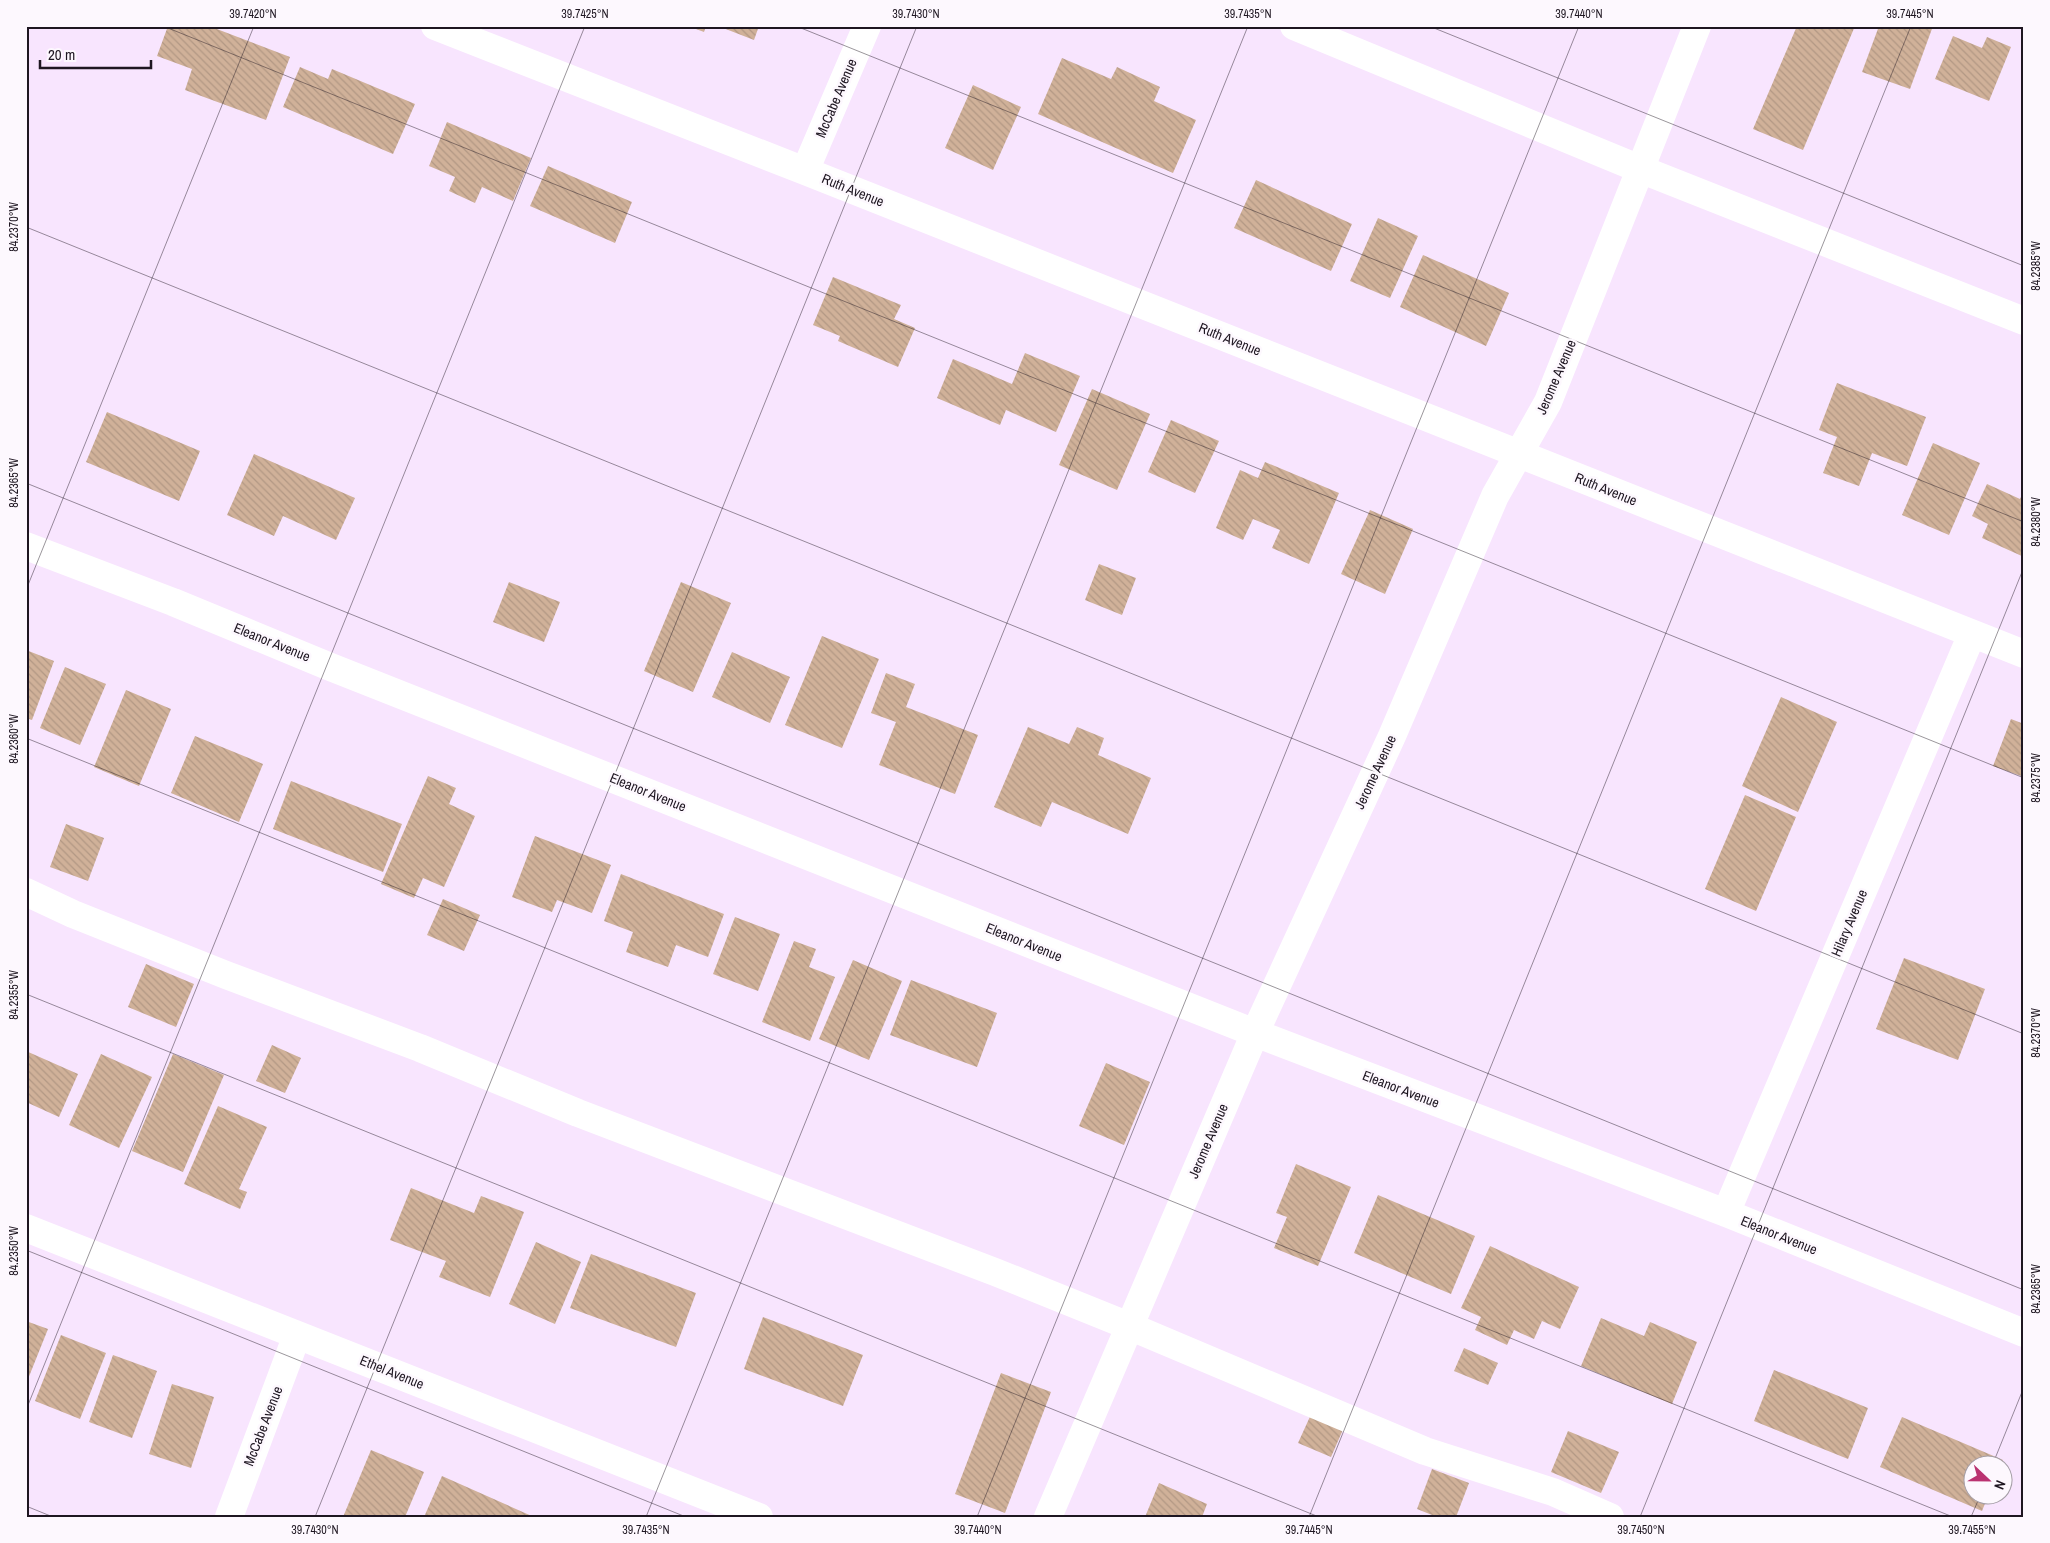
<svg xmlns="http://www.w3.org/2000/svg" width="2050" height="1543" viewBox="0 0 2050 1543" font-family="'Archivo Narrow',sans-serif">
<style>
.building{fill:url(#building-back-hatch)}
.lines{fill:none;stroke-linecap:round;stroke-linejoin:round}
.minor{stroke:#fff;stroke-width:28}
.ticks{fill:none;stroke:#1e1621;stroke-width:1;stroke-opacity:0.45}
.labels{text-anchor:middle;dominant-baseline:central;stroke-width:5;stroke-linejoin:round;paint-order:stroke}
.street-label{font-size:14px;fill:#1e1621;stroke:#fdf8fe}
.neatline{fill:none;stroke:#1e1621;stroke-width:2}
.ticks-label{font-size:12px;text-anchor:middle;fill:#1e1621}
</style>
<defs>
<pattern id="building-back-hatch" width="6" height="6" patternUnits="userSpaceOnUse" patternTransform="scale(1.25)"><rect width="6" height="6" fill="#d0b199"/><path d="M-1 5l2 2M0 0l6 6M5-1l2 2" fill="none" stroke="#b29884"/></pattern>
</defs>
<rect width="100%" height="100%" fill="#f8e5fe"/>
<path class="building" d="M168 26H209L290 57 266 120 185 90 192 69 157 56Z
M688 26H706L704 32Z
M718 26H759L754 40Z
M1797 26H1855L1803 150 1753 129Z
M1879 26H1933L1910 89 1862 72Z
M1953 36 1982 48 1987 37 2011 47 1989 101 1935 79Z
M1062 58 1111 79 1117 67 1160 87 1154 101 1196 120 1173 173 1038 114Z
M300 67 328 79 332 69 415 104 393 154 283 107Z
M973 85 1021 107 993 170 945 148Z
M447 122 531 158 513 201 482 187 475 203 449 191 455 177 429 166Z
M548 166 632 202 615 243 530 206Z
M1256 180 1352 224 1331 271 1234 228Z
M1378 218 1418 236 1390 298 1350 281Z
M1423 255 1509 293 1486 346 1400 307Z
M833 277 901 305 894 319 915 328 898 367 838 341 840 336 813 325Z
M1025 353 1080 376 1056 432 1006 410 1000 425 937 398 953 359 1012 384Z
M1837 383 1926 417 1907 466 1872 453 1859 486 1823 473 1837 437 1819 430Z
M1092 389 1150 414 1117 490 1059 465Z
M107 412 200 451 179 501 86 462Z
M1171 420 1219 441 1195 493 1148 472Z
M1933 443 1980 463 1949 535 1902 515Z
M254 454 355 498 336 540 283 516 274 536 227 515Z
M1265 462 1339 493 1309 564 1272 548 1280 530 1253 519 1243 540 1216 528 1240 470 1258 478Z
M1987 484 2020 499 2024 491V557L1982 538 1988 524 1972 516Z
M1370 510 1413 529 1385 594 1341 574Z
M1099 564 1136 578 1122 615 1085 600Z
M509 582 560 602 544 642 493 622Z
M681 582 731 603 693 692 644 671Z
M822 636 879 659 842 748 785 725Z
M26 650 54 661 32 720 26 718Z
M732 652 790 677 770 723 712 697Z
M65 667 106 684 80 745 40 728Z
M886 673 915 684 906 707 978 735 955 794 879 765 896 722 871 713Z
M126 690 171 709 139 786 94 767Z
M1781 697 1837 722 1798 812 1742 786Z
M2011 719 2024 724V777L1993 766Z
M1028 727 1069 744 1077 727 1104 738 1098 755 1151 778 1128 834 1052 802 1041 827 994 807Z
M195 736 263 764 239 822 171 793Z
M428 776 456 788 449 804 475 816 444 887 423 878 414 898 381 884Z
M291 781 402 824 383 872 273 829Z
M1745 795 1796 817 1756 911 1705 889Z
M66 824 104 838 88 881 50 867Z
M535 836 611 865 592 913 557 900 552 912 512 897Z
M621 874 724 914 708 957 676 945 668 967 626 952 633 932 604 921Z
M443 899 480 915 464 951 427 935Z
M735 917 780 934 758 991 713 974Z
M794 941 816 949 809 967 835 977 810 1041 762 1022Z
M1904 958 1985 989 1958 1060 1876 1029Z
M853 960 902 981 869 1060 819 1039Z
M146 964 194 984 176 1027 128 1007Z
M911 980 997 1013 977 1067 890 1035Z
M272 1045 301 1058 285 1093 256 1081Z
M26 1051 78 1074 59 1117 26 1102Z
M101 1054 152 1077 119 1148 69 1125Z
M173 1054 224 1075 183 1172 132 1151Z
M1106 1063 1150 1082 1124 1145 1079 1126Z
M218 1106 267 1127 239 1189 247 1192 240 1209 184 1184Z
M1296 1164 1351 1187 1318 1266 1274 1248 1287 1217 1276 1213Z
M411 1188 474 1213 481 1196 524 1212 490 1297 439 1277 446 1261 390 1240Z
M1378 1195 1475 1236 1451 1294 1354 1253Z
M536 1242 581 1262 555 1324 509 1304Z
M1490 1246 1579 1287 1560 1329 1542 1321 1534 1339 1514 1330 1507 1345 1475 1330 1481 1317 1461 1308Z
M591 1254 696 1293 676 1347 570 1308Z
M763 1317 863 1355 843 1406 744 1369Z
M1601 1318 1644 1336 1650 1322 1697 1342 1672 1404 1581 1366Z
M26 1321 48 1329 26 1384Z
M61 1335 106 1353 80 1419 35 1401Z
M1464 1348 1498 1363 1488 1385 1454 1371Z
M113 1355 157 1371 132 1438 89 1422Z
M1774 1370 1868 1408 1848 1459 1754 1421Z
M1001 1373 1051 1392 1005 1513 955 1494Z
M172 1384 214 1397 191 1468 149 1454Z
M1313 1410 1345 1425 1331 1457 1298 1443Z
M1902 1417 2003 1460 2001 1466H1972V1496H1988L1982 1511 1880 1467Z
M1568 1431 1619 1452 1601 1493 1551 1472Z
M371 1450 424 1472 405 1517H343Z
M1432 1469 1469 1483 1456 1517H1437L1417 1509Z
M442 1476 534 1517H424Z
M1159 1483 1207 1504 1202 1517H1145Z"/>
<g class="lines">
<path class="minor" d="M435 26 805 171 2024 654
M1294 26 1640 169 2024 321
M805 171 867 26
M26 546 173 602 328 666 1255 1033 1726 1213 2024 1333
M26 892 73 914 226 975 420 1048 578 1113 995 1272 1129 1326 1425 1451 1553 1492 1610 1517
M1726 1213 1972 634
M26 1228 759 1517
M229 1517 297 1335
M1048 1517 1255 1033 1392 736 1495 496 1548 402 1697 26"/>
</g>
<path class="ticks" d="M163 26 2024 778M796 26 2024 522M1429 26 2024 266M26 227 2024 1034M26 483 2024 1290M26 590 254 26M26 738 1953 1517M26 994 1319 1517M26 1250 686 1517M26 1410 585 26M1992 1466 2024 1387M26 1506 53 1517M315 1517 917 26M646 1517 1248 26M977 1517 1579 26M1309 1517 1911 26M1640 1517 2024 567M1971 1517 1980 1496"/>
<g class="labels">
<g class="street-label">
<text transform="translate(836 98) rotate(-67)">McCabe Avenue</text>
<text transform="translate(853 190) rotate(22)">Ruth Avenue</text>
<text transform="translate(1230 339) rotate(22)">Ruth Avenue</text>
<text transform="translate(1556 377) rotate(-67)">Jerome Avenue</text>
<text transform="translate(1606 489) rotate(22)">Ruth Avenue</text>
<text transform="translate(272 642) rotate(22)">Eleanor Avenue</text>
<text transform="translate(1375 772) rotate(-65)">Jerome Avenue</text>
<text transform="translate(648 792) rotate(22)">Eleanor Avenue</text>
<text transform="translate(1849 923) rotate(-67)">Hilary Avenue</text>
<text transform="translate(1024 942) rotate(22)">Eleanor Avenue</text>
<text transform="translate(1401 1089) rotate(21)">Eleanor Avenue</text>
<text transform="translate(1208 1141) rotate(-67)">Jerome Avenue</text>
<text transform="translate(1779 1235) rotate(22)">Eleanor Avenue</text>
<text transform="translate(392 1372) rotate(22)">Ethel Avenue</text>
<text transform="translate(263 1426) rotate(-69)">McCabe Avenue</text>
</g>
</g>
<rect width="2050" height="1543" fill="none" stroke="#fdf8fe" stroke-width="55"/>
<g transform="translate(1988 1480) rotate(112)"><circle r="24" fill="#fdf8fe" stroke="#a49ea6"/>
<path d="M0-4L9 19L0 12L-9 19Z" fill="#ba3271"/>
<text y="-8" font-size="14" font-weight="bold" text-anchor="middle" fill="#1e1621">N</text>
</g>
<path d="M40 60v8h111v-8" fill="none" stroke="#1e1621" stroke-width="2.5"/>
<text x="48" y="60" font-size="15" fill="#1e1621" stroke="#fdf8fe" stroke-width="4" paint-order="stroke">20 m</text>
<rect x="28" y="28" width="1994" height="1488" class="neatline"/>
<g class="ticks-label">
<text x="253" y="18">39.7420°N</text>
<text x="585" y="18">39.7425°N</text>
<text x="916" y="18">39.7430°N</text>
<text x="1248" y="18">39.7435°N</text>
<text x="1579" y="18">39.7440°N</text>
<text x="1910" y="18">39.7445°N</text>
<text transform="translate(14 227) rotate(-90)" y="4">84.2370°W</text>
<text transform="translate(2036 266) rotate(-90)" y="4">84.2385°W</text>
<text transform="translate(14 483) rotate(-90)" y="4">84.2365°W</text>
<text transform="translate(2036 522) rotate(-90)" y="4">84.2380°W</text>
<text transform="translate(14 739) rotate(-90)" y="4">84.2360°W</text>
<text transform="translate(2036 778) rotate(-90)" y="4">84.2375°W</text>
<text transform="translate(14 995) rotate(-90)" y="4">84.2355°W</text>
<text transform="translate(2036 1033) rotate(-90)" y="4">84.2370°W</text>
<text transform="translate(14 1251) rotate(-90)" y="4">84.2350°W</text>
<text transform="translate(2036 1289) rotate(-90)" y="4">84.2365°W</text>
<text x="315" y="1534">39.7430°N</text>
<text x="646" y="1534">39.7435°N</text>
<text x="978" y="1534">39.7440°N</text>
<text x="1309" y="1534">39.7445°N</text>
<text x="1641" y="1534">39.7450°N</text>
<text x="1972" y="1534">39.7455°N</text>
</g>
</svg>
